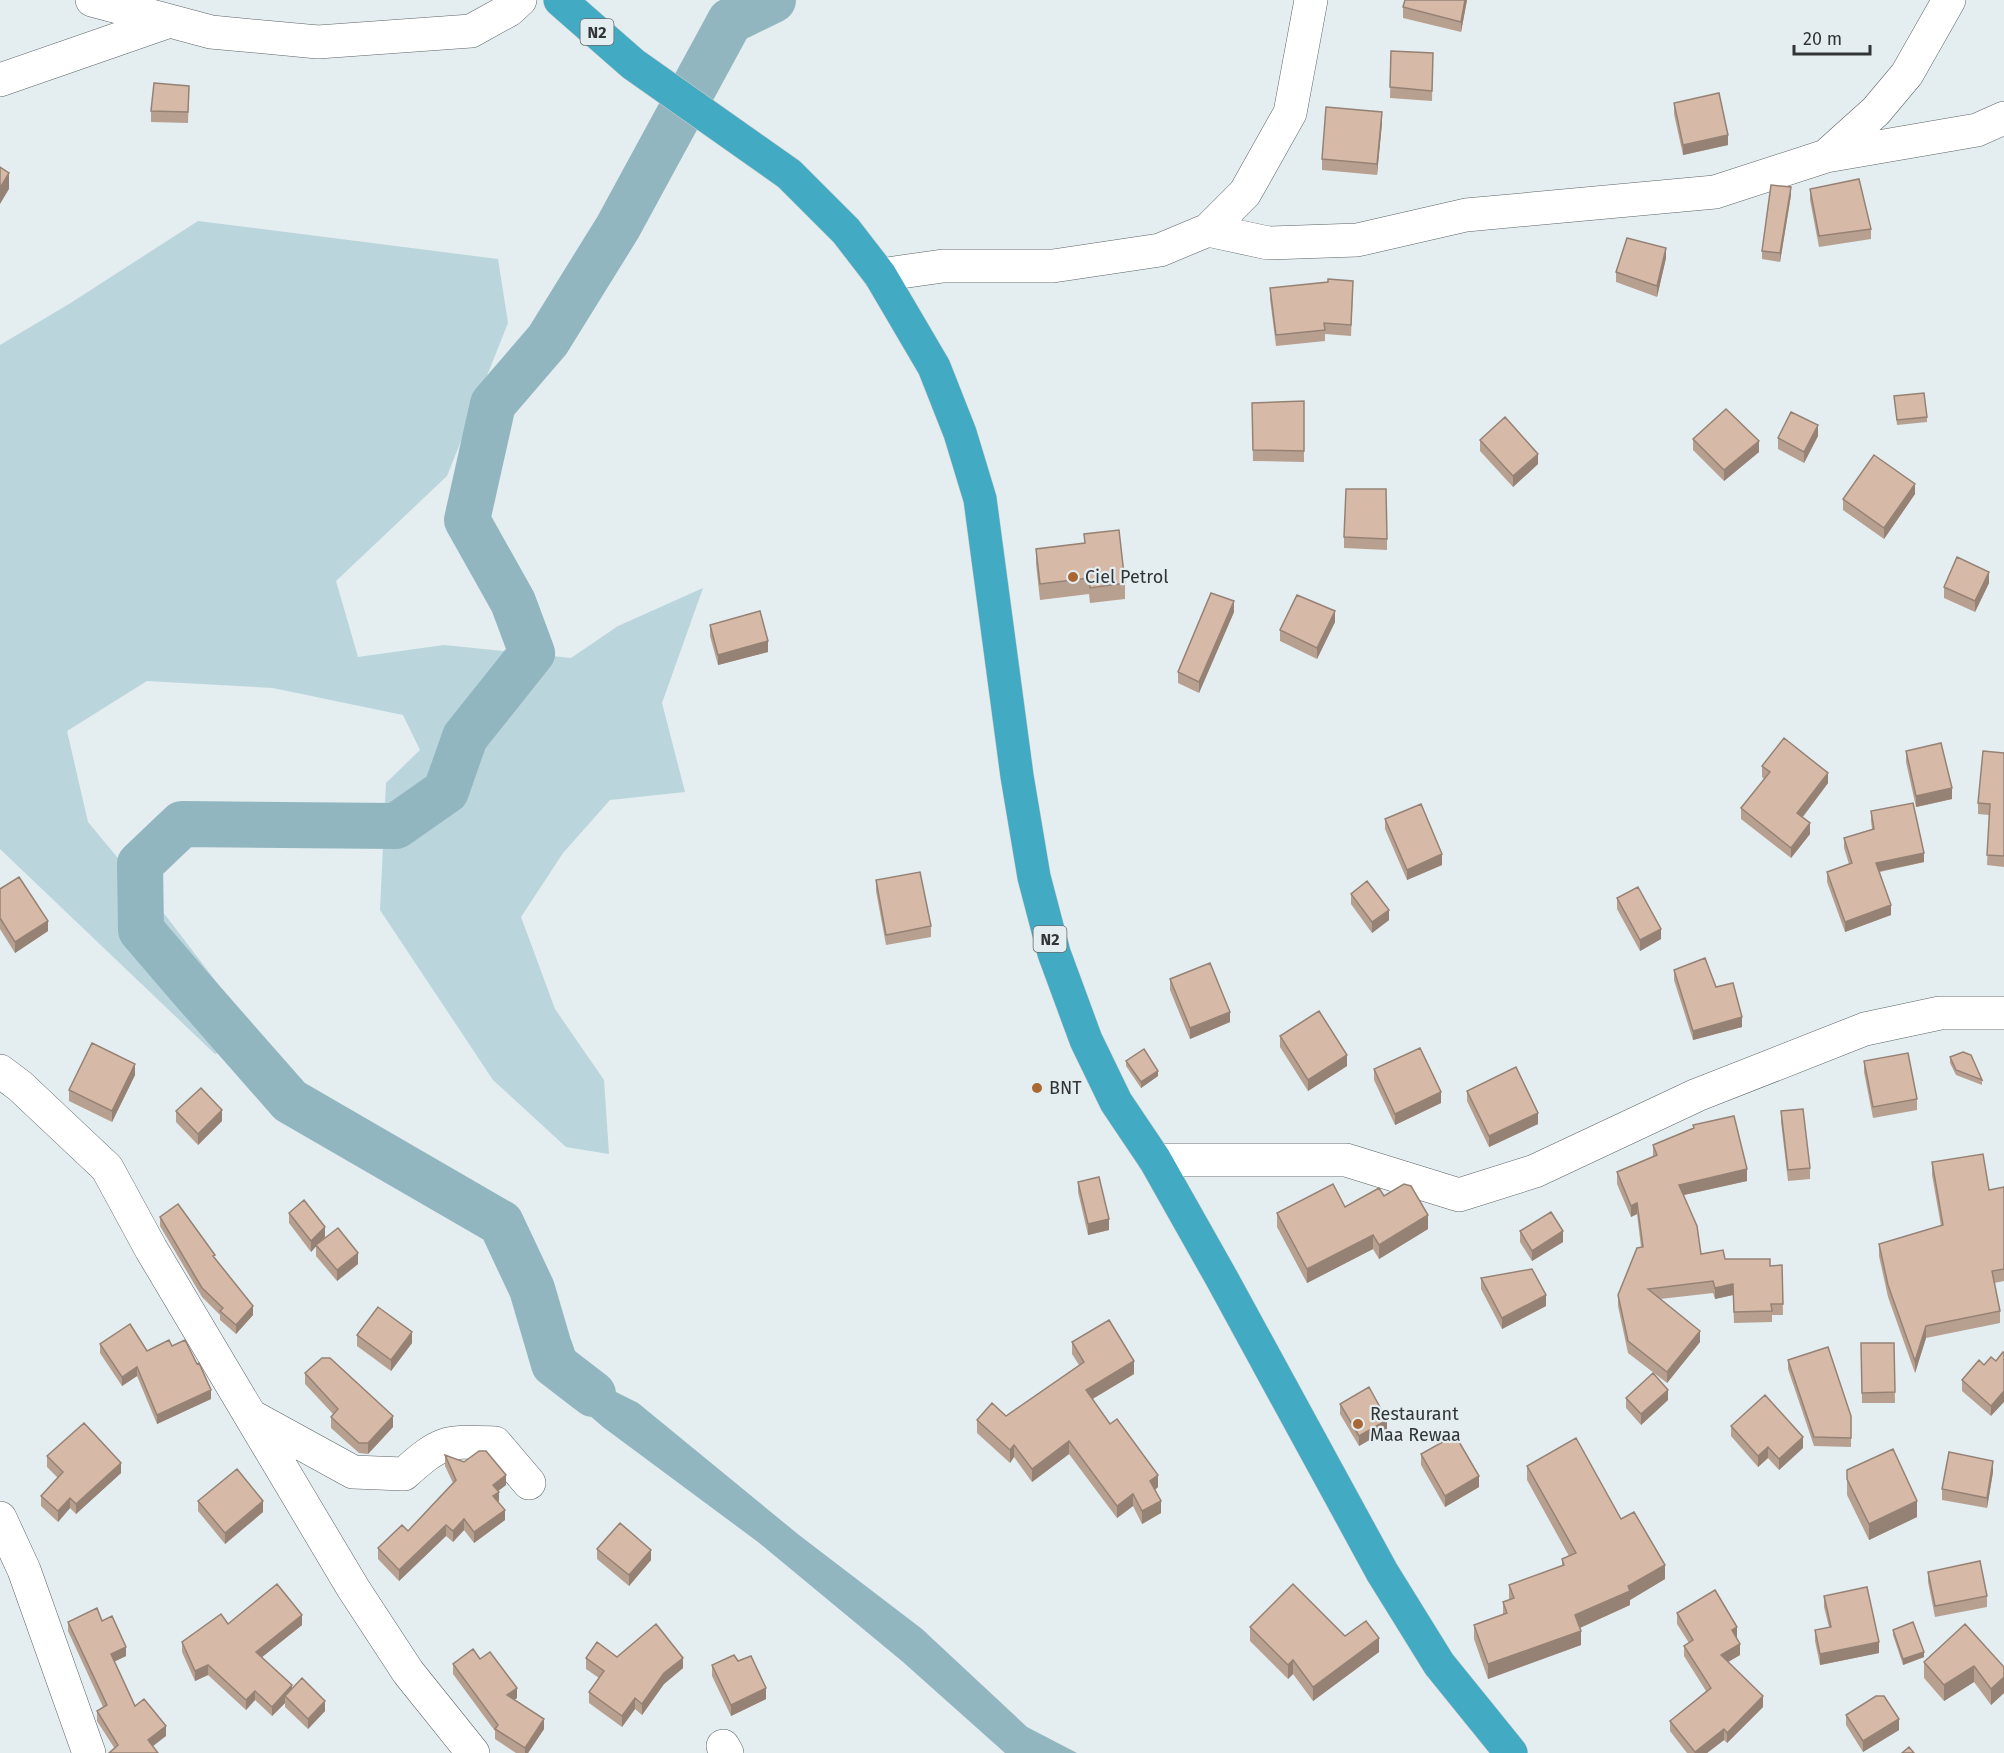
<svg xmlns="http://www.w3.org/2000/svg" width="2004" height="1753" viewBox="0 0 2004 1753" font-family="'Fira Sans',sans-serif">
<style>
.green{fill:#bad5dc}
.water{fill:#92b6c0}
.lines{fill:none;stroke-linecap:round;stroke-linejoin:round}
.river{stroke:#92b6c0;stroke-width:46}
.minor-casing{stroke:#5c6466;stroke-width:34}
.highway-casing{stroke:#cacacb;stroke-width:34}
.minor{stroke:#fff;stroke-width:33}
.highway{stroke:#42abc3;stroke-width:33}
.wall{fill:#b8a090}
.shaded-wall{fill:#968275}
.building{fill:#d6baa7;stroke:#968275;stroke-width:1.5}
.poi-dot{fill:#a96733;stroke:#e4edf0;stroke-width:2}
.labels{text-anchor:middle;dominant-baseline:central;stroke-width:4.5;stroke-linejoin:round;paint-order:stroke}
.shield{fill:#e4edf0;stroke:#676c6e;stroke-width:1.5}
.shield-label{font-size:16px;font-weight:bold;fill:#323536}
.poi-label{font-size:18px;fill:#323536;stroke:#e4edf0;text-anchor:start}
</style>
<rect width="100%" height="100%" fill="#e4edf0"/>
<path class="green" d="M198 221 498 259 508 323 447 476 336 581 358 657 444 645 571 658 618 626 703 588 662 703 685 792 610 800 563 853 521 917 555 1009 604 1080 609 1154 566 1147 493 1080 380 910 386 783 420 750 403 715 273 688 147 681 67 731 88 822 166 916 260 1039 215 1054 0 849V345L69 304Z"/>
<path class="water" d="M571 1340 584 1376 638 1403 799 1535 922 1629 1027 1727 1077 1753H1005L903 1662 758 1542 603 1427 566 1395 535 1359Z"/>
<g class="lines">
<path class="river" d="M593 1394 554 1364 532 1289 501 1223 290 1101 189 986 141 930 140 864 182 824 396 826 446 791 465 737 532 653 513 602 467 520 493 404 548 340 618 227 730 21 773 0"/>
<g class="minor-casing">
<path id="minor" d="M92 0 211 32 318 42 471 31 509 10 520 0
M0 80 170 21
M1826 156 1876 111 1907 74 1949 0
M1208 230 1268 243 1357 240 1466 215 1715 192 1826 156 1977 130 2004 118
M880 275 943 266H1053L1160 250 1208 230 1245 193 1290 113 1311 0
M0 1071 20 1086 107 1168 151 1249 353 1588 408 1672 473 1753
M1155 1160H1346L1459 1195 1535 1171 1697 1095 1865 1029 1940 1013H2004
M251 1416 353 1472 404 1474C442 1440 445 1441 495 1443L529 1483
M0 1518 24 1570 89 1753
M723 1746 727 1753"/>
</g>
<g class="highway-casing">
<path id="highway" d="M560 0 633 64 789 174 846 231 880 275 934 367 960 433 980 499 1017 776 1034 877 1054 953 1086 1040 1116 1102 1155 1160 1221 1277 1382 1572 1439 1664 1511 1753"/>
</g>
<use href="#minor" class="minor"/>
<use href="#highway" class="highway"/>
</g>
<path class="wall" d="M1467 0 1461 32 1403 18V7Z
M1391 51 1433 53 1432 101 1390 98Z
M189 86 188 123 151 122V111Z
M1674 103 1728 145 1683 155 1674 114Z
M1382 123 1377 175 1322 170V159Z
M1810 189 1871 229V239L1819 247 1810 200Z
M1791 195 1780 262 1762 259V251Z
M1666 258 1657 297 1616 282V272Z
M1270 288 1353 291 1351 336 1325 334V341L1276 346 1270 299Z
M1894 396 1927 417V422L1897 425Z
M1304 401V462L1253 461 1252 403Z
M1818 436 1804 463 1778 449V438Z
M1693 439 1759 452 1724 481 1693 450Z
M1480 440 1538 464 1513 487 1480 451Z
M1915 494 1884 539 1843 510V499Z
M1084 534 1125 583V599L1090 603 1089 594 1040 600 1036 564V549L1084 543Z
M1344 537 1387 539V550L1344 548Z
M1989 583 1975 612 1944 598V587Z
M1234 612 1199 693 1178 683V672Z
M1335 622 1317 659 1280 641V630Z
M710 625 768 652 718 665 710 636Z
M1906 751 1952 799 1916 807 1906 762Z
M2004 753V867L1987 865 1989 815 1978 814V803Z
M1762 766 1828 783 1803 817 1810 834 1791 858 1741 819V808L1764 779 1762 777Z
M1871 811 1924 862 1880 872 1891 915 1845 932 1827 882V872L1849 864 1844 848V838L1872 829 1871 821Z
M1385 819 1442 865 1407 880 1385 829Z
M876 880 931 926V937L886 945 876 891Z
M0 889 48 931 15 953 0 929Z
M1351 894 1389 920 1372 933 1351 904Z
M1617 898 1661 939 1640 951 1617 909Z
M1674 970 1716 987 1742 1027 1693 1040 1674 980Z
M1170 979 1230 1022 1190 1039 1170 990Z
M1280 1036 1347 1066 1308 1091 1280 1047Z
M1950 1057 1982 1080V1085L1956 1075 1950 1063Z
M1126 1061 1158 1076 1141 1088 1126 1066Z
M1864 1061 1917 1099V1110L1873 1118 1864 1072Z
M1374 1069 1441 1103 1395 1125 1374 1080Z
M135 1075 112 1122 69 1101V1090Z
M1467 1091 1538 1124 1489 1147 1467 1101Z
M176 1111 222 1121 198 1145 176 1122Z
M1781 1111 1810 1168V1179L1788 1181 1781 1122Z
M1693 1125 1747 1181 1684 1195 1701 1254 1725 1259 1770 1266 1782 1265 1783 1315H1772V1322L1734 1323 1733 1295 1715 1299 1713 1293 1660 1299 1700 1342 1667 1383 1628 1353 1618 1306V1295L1641 1247 1637 1214 1631 1217 1617 1184V1172L1653 1157V1145L1693 1128Z
M1932 1162 1989 1190 2004 1187V1281L1994 1283 2000 1311V1323L1926 1338 1915 1373 1888 1297 1879 1256V1244L1941 1226 1932 1175Z
M1078 1182 1109 1230 1088 1235 1078 1192Z
M1384 1196 1428 1229 1379 1259 1373 1249 1307 1283 1277 1227V1213L1345 1207Z
M289 1213 325 1237 320 1242 358 1264 337 1281 316 1256V1246L311 1252 289 1223Z
M160 1217 215 1259 253 1315 236 1334 220 1320V1315L202 1297 160 1226Z
M1520 1231 1563 1242 1532 1261 1520 1242Z
M1481 1278 1546 1306 1502 1329 1481 1289Z
M357 1335 412 1343 391 1371 357 1346Z
M1072 1342 1134 1374 1092 1399 1110 1424 1158 1487 1155 1490 1161 1513 1142 1524 1133 1506 1117 1518 1069 1454 1032 1482 1014 1457 1010 1463 977 1433V1420L1006 1416 1079 1365 1072 1354Z
M1861 1343H1894L1895 1403H1862Z
M100 1344 147 1351 172 1346 211 1399 157 1424 137 1376 122 1386 100 1353Z
M1788 1360 1851 1416V1447L1814 1446 1788 1369Z
M1996 1361 1991 1416 1962 1391V1380L1984 1365Z
M305 1373 393 1427 368 1454 359 1453 331 1428V1417L333 1414 305 1384Z
M1626 1398 1668 1400 1641 1425 1626 1408Z
M1340 1404 1387 1430 1359 1446 1340 1414Z
M1731 1426 1803 1448 1779 1470 1768 1458 1758 1467 1731 1436Z
M1421 1454 1479 1487 1445 1507 1421 1465Z
M445 1455 506 1485 498 1491V1503L505 1520 474 1543 464 1530 453 1542 446 1536 399 1581 378 1559V1548L408 1531 453 1483 445 1466Z
M47 1456 121 1473 76 1514 70 1508 58 1522 41 1506V1496L58 1478 47 1467Z
M1527 1466 1621 1519 1665 1579 1630 1600V1605L1580 1628 1581 1645 1488 1679 1474 1639V1625L1503 1615V1602L1509 1600V1585L1562 1566V1559L1569 1556 1527 1480Z
M1847 1470 1917 1517 1869 1540 1847 1495Z
M1993 1472 1987 1508 1942 1500V1489Z
M198 1501 263 1512 225 1544 198 1511Z
M597 1549 651 1560 629 1586 597 1559Z
M1928 1572 1987 1596V1607L1935 1617 1928 1582Z
M1824 1596 1879 1653 1820 1665 1815 1641V1630L1829 1627 1824 1607Z
M1677 1613 1737 1638 1740 1655 1728 1662 1763 1707 1727 1743 1724 1740 1707 1753H1687L1670 1731V1721L1706 1691 1684 1656V1646L1689 1643 1677 1624Z
M68 1622 126 1656 114 1662 135 1706 166 1736 115 1749 97 1721V1711L103 1707 68 1631Z
M228 1624 302 1625 262 1657 292 1689 325 1711 308 1729 285 1707V1703L272 1716 255 1700 246 1710 208 1675 195 1681 182 1652V1642Z
M1250 1627 1345 1636 1379 1652 1313 1701 1293 1674 1288 1679 1250 1641Z
M1893 1630 1924 1657 1903 1665 1893 1635Z
M617 1657 683 1668 664 1684 642 1715 635 1709 622 1727 589 1703V1692L599 1678 586 1669V1658Z
M480 1659 517 1698 514 1700 544 1729 528 1753H516L495 1739V1731L453 1674V1664Z
M738 1661 766 1699 731 1716 712 1676V1665Z
M1924 1662 2004 1667V1693L1991 1705 1974 1682 1944 1701 1924 1678Z
M1846 1715 1899 1730 1863 1752 1846 1725Z"/>
<path class="shaded-wall" d="M1465 0H1467L1461 32V22Z
M1382 112V123L1377 175V164Z
M1728 135V145L1683 155V145Z
M9 173V189L0 204V188Z
M1791 187V195L1780 262V253Z
M1666 248V258L1657 297V286Z
M1818 425V436L1804 463V452Z
M1759 441V452L1724 481V470Z
M1538 454V464L1513 487V476Z
M1915 484V494L1884 539V528Z
M1989 572V583L1975 612V601Z
M1234 601V612L1199 693V682Z
M1335 611V622L1317 659V648Z
M768 641V652L718 665V655Z
M1828 773V783L1797 824V813Z
M1952 788V799L1916 807V796Z
M1810 823V834L1791 858V848Z
M1924 853V862L1876 872V863Z
M1442 854V865L1407 880V870Z
M1891 905V915L1845 932V922Z
M1389 910V920L1372 933V922Z
M48 921V931L15 953V942Z
M1661 929V939L1640 951V940Z
M1230 1012V1022L1190 1039V1028Z
M1742 1017V1027L1693 1040V1031Z
M1347 1055V1066L1308 1091V1080Z
M135 1064V1075L112 1122V1111Z
M1158 1071V1076L1141 1088V1082Z
M1441 1092V1103L1395 1125V1114Z
M222 1110V1121L198 1145V1134Z
M1538 1113V1124L1489 1147V1136Z
M1747 1169V1181L1679 1196V1185Z
M1637 1203V1214L1631 1217V1206Z
M1428 1215V1229L1379 1259V1245Z
M1109 1219V1230L1088 1235V1224Z
M325 1227V1237L311 1252V1241Z
M1563 1231V1242L1532 1261V1251Z
M1373 1235V1249L1307 1283V1269Z
M358 1253V1264L337 1281V1270Z
M1733 1284V1295L1715 1299V1288Z
M1546 1295V1306L1502 1329V1318Z
M253 1306V1315L236 1334V1325Z
M1926 1326V1338L1915 1373V1361Z
M1700 1331V1342L1667 1383V1372Z
M412 1332V1343L391 1371V1360Z
M1134 1361V1374L1086 1403V1390Z
M137 1367V1376L122 1386V1377Z
M211 1390V1399L157 1424V1415Z
M1668 1390V1400L1641 1425V1414Z
M2004 1391V1402L1991 1416V1406Z
M393 1416V1427L368 1454V1443Z
M1387 1420V1430L1359 1446V1436Z
M1803 1437V1448L1779 1470V1459Z
M1069 1441V1454L1032 1482V1469Z
M1014 1445V1457L1010 1463V1450Z
M1768 1447V1458L1758 1467V1456Z
M1993 1461V1472L1987 1508V1498Z
M121 1463V1473L76 1514V1504Z
M506 1475V1485L493 1495V1485Z
M1158 1475V1487L1150 1494V1481Z
M1479 1476V1487L1445 1507V1496Z
M499 1492V1502L493 1496Z
M1133 1494V1506L1117 1518V1506Z
M70 1498V1508L58 1522V1511Z
M263 1501V1512L225 1544V1533Z
M1161 1501V1513L1142 1524V1511Z
M1917 1501V1517L1869 1540V1524Z
M505 1510V1520L474 1543V1532Z
M464 1519V1530L453 1542V1531Z
M446 1525V1536L399 1581V1570Z
M651 1550V1560L629 1586V1575Z
M1665 1565V1579L1630 1600V1605L1575 1630V1615Z
M302 1615V1625L256 1662V1652Z
M1737 1627V1638L1732 1641V1630Z
M1581 1631V1645L1488 1679V1664Z
M1379 1638V1652L1313 1701V1687Z
M1879 1642V1653L1820 1665V1654Z
M1740 1644V1655L1721 1666V1655Z
M126 1647V1656L111 1663V1654Z
M1924 1652V1657L1903 1665V1659Z
M683 1658V1668L664 1684 642 1715V1704L664 1673Z
M1293 1660V1674L1288 1679V1665Z
M208 1665V1675L195 1681V1671Z
M1974 1666V1682L1944 1701V1685Z
M2004 1677V1693L1991 1705V1689Z
M292 1685V1694L285 1696V1703L272 1716V1707Z
M517 1688V1698L507 1705V1695Z
M766 1688V1699L731 1716V1705Z
M255 1691V1700L246 1710V1700Z
M1763 1696V1707L1727 1743V1733Z
M635 1698V1709L622 1727V1716Z
M325 1701V1711L308 1729V1719Z
M544 1719V1729L528 1753H525V1748Z
M1899 1719V1730L1863 1752V1741Z
M166 1726V1736L148 1750V1740Z
M1724 1729V1740L1707 1753H1695V1752Z"/>
<path class="building" d="M1405 0H1465L1461 22 1403 7Z
M1391 51 1433 53 1432 91 1390 87Z
M154 83 189 86 188 112 151 111Z
M1719 93 1728 135 1683 145 1674 103Z
M1326 107 1382 112 1377 164 1322 159Z
M0 167 9 173 0 188Z
M1859 179 1871 229 1819 236 1810 189Z
M1771 185 1791 187 1780 253 1762 251Z
M1627 238 1666 248 1657 286 1616 272Z
M1328 279 1353 281 1351 325 1324 323 1325 330 1276 335 1270 288 1328 282Z
M1924 393 1927 417 1897 420 1894 396Z
M1304 401V451L1253 450 1252 403Z
M1726 409 1759 441 1724 470 1693 439Z
M1791 412 1818 425 1804 452 1778 438Z
M1505 417 1538 454 1513 476 1480 440Z
M1874 455 1915 484 1884 528 1843 499Z
M1346 489H1386L1387 539 1344 537Z
M1119 530 1125 583 1090 588 1089 578 1040 584 1036 549 1085 543 1084 534Z
M1957 557 1989 572 1975 601 1944 587Z
M1211 593 1234 601 1199 682 1178 672Z
M1297 595 1335 611 1317 648 1280 630Z
M760 611 768 641 718 655 710 625Z
M1784 738 1828 773 1797 813 1810 823 1791 848 1741 808 1770 772 1762 766Z
M1941 743 1952 788 1916 796 1906 751Z
M1983 751 2004 753V856L1987 855 1990 804 1978 803Z
M1913 803 1924 853 1876 863 1891 905 1845 922 1827 872 1852 863 1844 838 1874 829 1871 811Z
M1421 804 1442 854 1407 870 1385 819Z
M920 872 931 926 886 935 876 880Z
M19 877 48 921 15 942 0 918V889Z
M1367 881 1389 910 1372 922 1351 894Z
M1638 887 1661 929 1640 940 1617 898Z
M1705 958 1716 987 1733 983 1742 1017 1693 1031 1674 970Z
M1210 963 1230 1012 1190 1028 1170 979Z
M1319 1011 1347 1055 1308 1080 1280 1036Z
M92 1043 135 1064 112 1111 69 1090Z
M1420 1048 1441 1092 1395 1114 1374 1069Z
M1144 1049 1158 1071 1141 1082 1126 1061Z
M1963 1052 1971 1055 1982 1080 1956 1070 1950 1057Z
M1908 1053 1917 1099 1873 1107 1864 1061Z
M1516 1067 1538 1113 1489 1136 1467 1091Z
M201 1088 222 1110 198 1134 176 1111Z
M1803 1109 1810 1168 1788 1170 1781 1111Z
M1734 1116 1747 1169 1679 1185 1697 1226 1701 1254 1723 1250 1725 1259H1770V1266L1782 1265 1783 1304H1771L1772 1311 1734 1312 1733 1284 1715 1288 1713 1281 1648 1289 1700 1331 1667 1372 1628 1341 1618 1295 1637 1248 1643 1247 1637 1203 1631 1206 1617 1172 1657 1155 1653 1145 1694 1128 1693 1125Z
M1983 1154 1989 1190 2004 1187V1269L1992 1271 2000 1311 1926 1326 1915 1361 1888 1285 1879 1244 1943 1225 1932 1162Z
M1099 1177 1109 1219 1088 1224 1078 1182Z
M1333 1184 1345 1207 1379 1188 1384 1196 1404 1184 1411 1186 1428 1215 1379 1245 1373 1235 1307 1269 1277 1213Z
M304 1200 325 1227 311 1241 289 1213Z
M178 1204 215 1255 213 1256 253 1306 236 1325 220 1311 223 1308 202 1288 160 1217Z
M1551 1212 1563 1231 1532 1251 1520 1231Z
M338 1228 358 1253 337 1270 316 1245Z
M1532 1269 1546 1295 1502 1318 1481 1278Z
M378 1307 412 1332 391 1360 357 1335Z
M1109 1320 1134 1361 1086 1390 1110 1424 1117 1419 1158 1475 1150 1481 1161 1501 1142 1511 1133 1494 1117 1506 1069 1441 1032 1469 1014 1445 1010 1450 977 1420 992 1403 1006 1416 1084 1362 1072 1342Z
M130 1324 147 1351 169 1340 172 1346 185 1340 197 1364 199 1363 211 1390 157 1415 137 1367 122 1377 100 1344Z
M1861 1343H1894L1895 1392 1862 1393Z
M1828 1347 1851 1416V1438L1814 1437 1788 1360Z
M2003 1352 2004 1353V1391L1991 1406 1962 1380 1979 1360 1984 1365 1991 1357 1996 1361Z
M322 1358H330L393 1416 368 1443H359L331 1417 338 1409 305 1373Z
M1653 1373 1668 1390 1641 1414 1626 1398Z
M1369 1387 1387 1420 1359 1436 1340 1404Z
M1765 1395 1803 1437 1779 1459 1768 1447 1758 1456 1731 1426Z
M84 1423 121 1463 76 1504 70 1498 58 1511 41 1496 63 1472 47 1456Z
M1455 1435 1479 1476 1445 1496 1421 1454Z
M1576 1438 1621 1519 1634 1512 1665 1565 1628 1586 1630 1591 1575 1615 1581 1631 1488 1664 1474 1625 1507 1613 1503 1602 1514 1598 1509 1585 1564 1565 1562 1559 1576 1553 1527 1466Z
M1893 1449 1917 1501 1869 1524 1847 1479V1470Z
M479 1451H486L506 1475 493 1485 499 1492 493 1496 505 1510 474 1532 464 1519 453 1531 446 1525 399 1570 378 1548 402 1525 408 1531 456 1480 445 1455 464 1462Z
M1949 1452 1993 1461 1987 1498 1942 1489Z
M237 1469 263 1501 225 1533 198 1501Z
M620 1523 651 1550 629 1575 597 1549Z
M1980 1561 1987 1596 1935 1606 1928 1572Z
M277 1584 302 1615 256 1652 292 1685 272 1707 255 1691 246 1700 208 1665 195 1671 182 1642 221 1614 228 1624Z
M1293 1584 1345 1636 1366 1621 1379 1638 1313 1687 1293 1660 1288 1665 1250 1627Z
M1867 1587 1879 1642 1820 1654 1815 1630 1831 1627 1824 1596Z
M1715 1590 1737 1627 1732 1630 1740 1644 1721 1655 1763 1696 1727 1733 1724 1729 1695 1752 1670 1721 1711 1688 1684 1646 1693 1640 1677 1613Z
M97 1608 102 1621 112 1616 126 1647 111 1654 135 1706 144 1699 166 1726 148 1740 158 1753H109L118 1745 97 1711 107 1705 68 1622Z
M1913 1622 1924 1652 1903 1659 1893 1630Z
M656 1624 683 1658 664 1673 642 1704 635 1698 622 1716 589 1692 604 1671 586 1658 597 1642 617 1657Z
M1965 1624 2004 1667V1677L1991 1689 1974 1666 1944 1685 1924 1662Z
M473 1649 480 1659 490 1652 517 1688 507 1695 544 1719 525 1748 495 1729 498 1725 453 1664Z
M734 1655 738 1661 751 1656 766 1688 731 1705 712 1665Z
M302 1678 325 1701 308 1719 285 1696Z
M1876 1696H1884L1899 1719 1863 1741 1846 1715Z
M1909 1747 1914 1753H1902Z"/>
<g class="poi-dot">
<circle cx="1073" cy="577" r="6"/>
<circle cx="1037" cy="1088" r="6"/>
<circle cx="1358" cy="1424" r="6"/>
</g>
<g class="labels">
<g class="shield">
<rect x="580.5" y="19" width="33" height="26" rx="4.5"/>
<rect x="1033.5" y="926" width="33" height="26" rx="4.5"/>
</g>
<g class="shield-label">
<text x="597" y="32">N2</text>
<text x="1050" y="939">N2</text>
</g>
<g class="poi-label">
<text x="1085" y="577">Ciel Petrol</text>
<text x="1049" y="1088">BNT</text>
<text x="1370" y="1414">Restaurant<tspan x="1370" dy="21">Maa Rewaa</tspan></text>
</g>
</g>
<path d="M1794 45v9h76v-9" fill="none" stroke="#323536" stroke-width="3"/>
<text x="1803" y="45" font-size="18" fill="#323536" stroke="#e4edf0" stroke-width="4.5" paint-order="stroke">20 m</text>
</svg>
